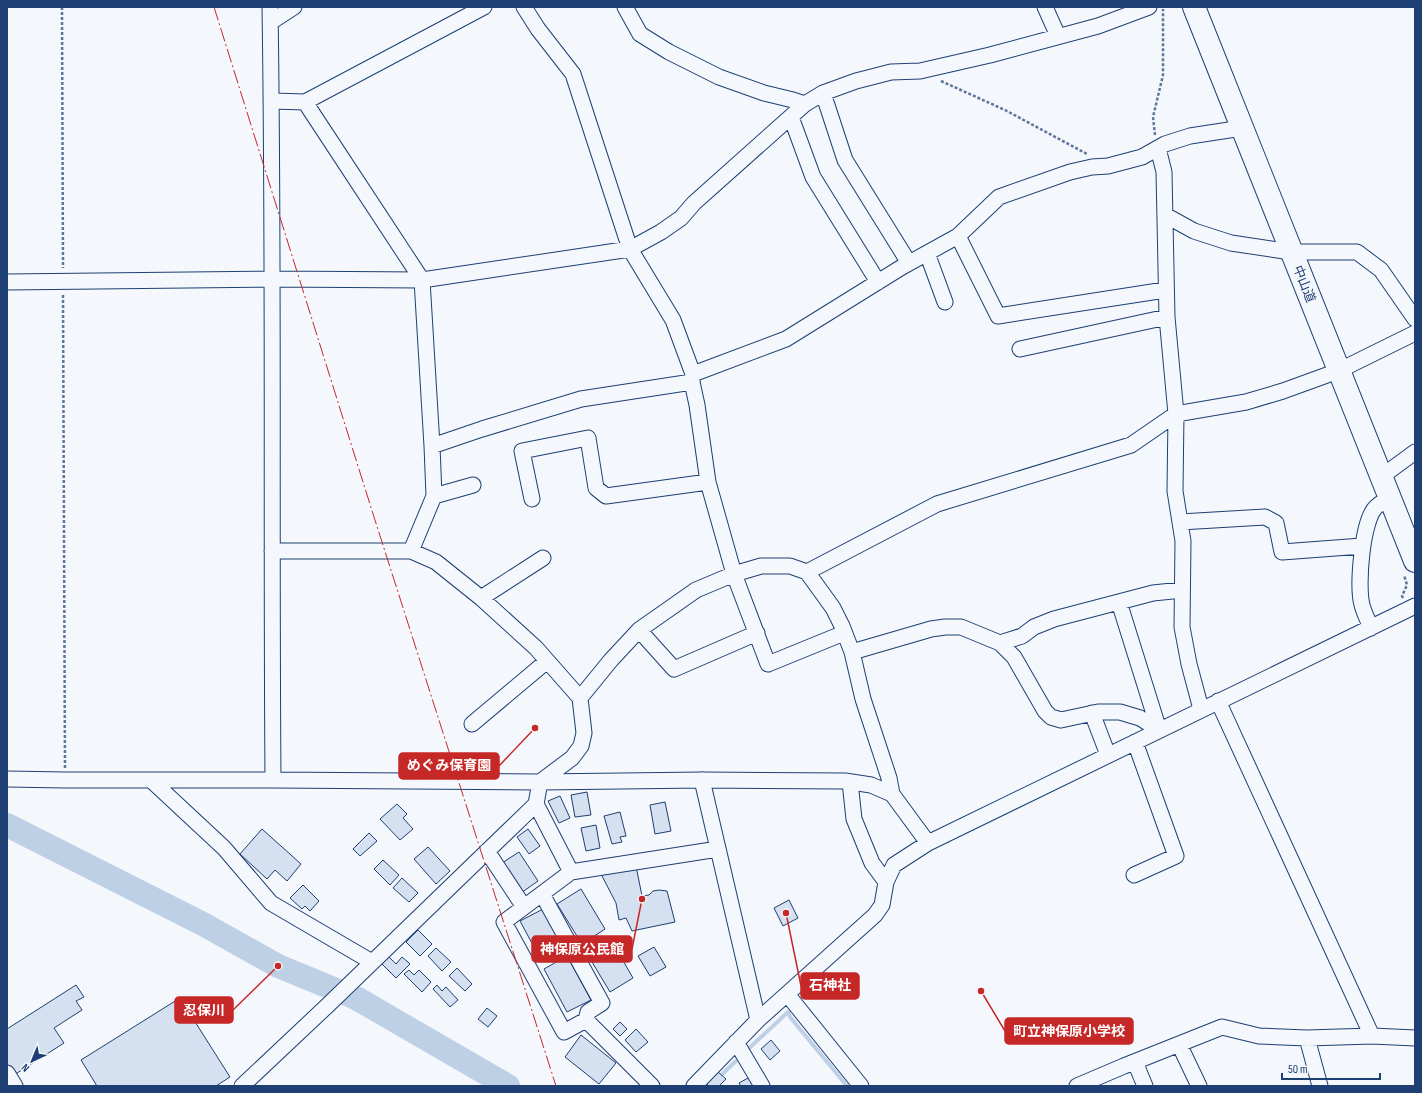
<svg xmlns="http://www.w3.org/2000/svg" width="1422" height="1093" viewBox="0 0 1422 1093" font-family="'Sofia Sans Condensed','Noto Sans JP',sans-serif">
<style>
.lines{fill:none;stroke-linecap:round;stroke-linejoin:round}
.stream{stroke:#bed0e5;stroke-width:4}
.river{stroke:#bed0e5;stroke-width:24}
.building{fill:#d5e0f0;stroke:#1d3f73}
.minor-casing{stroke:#1d3f73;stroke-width:17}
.highway-casing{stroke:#1d3f73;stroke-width:24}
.path{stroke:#5e769c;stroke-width:2.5;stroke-dasharray:3 2;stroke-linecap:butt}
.minor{stroke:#f4f7fb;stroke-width:15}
.highway{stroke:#f4f7fb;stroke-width:22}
.power{stroke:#c62828;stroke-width:1;stroke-dasharray:14 3 2 3;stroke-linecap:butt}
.labels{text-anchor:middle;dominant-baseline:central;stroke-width:3;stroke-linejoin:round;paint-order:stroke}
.street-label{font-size:13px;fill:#1d3f73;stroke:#f4f7fb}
.leader{fill:none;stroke:#c62828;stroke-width:1.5}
.callout-dot{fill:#c62828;stroke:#f4f7fb;stroke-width:1.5}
.callout{fill:#c62828;stroke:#c62828;stroke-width:1.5}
.callout-label{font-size:14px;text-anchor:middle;font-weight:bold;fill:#fff}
</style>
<rect width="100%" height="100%" fill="#f4f7fb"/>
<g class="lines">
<path class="stream" d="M745 1052 788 1012 790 1017 847 1086
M710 1086 740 1057"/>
<path class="river" d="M7 825 203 924 278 966 356 998 508 1086"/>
</g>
<path class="building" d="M587 792 591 815 575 817 571 795Z
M560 796 570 818 559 823 548 801Z
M665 802 671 831 655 834 650 805Z
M397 804 407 814 403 818 413 829 400 840 380 819Z
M620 812 626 836 620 837 622 842 612 844 604 816Z
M596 825 600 848 586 851 581 828Z
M262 829 301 864 287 881 275 870 267 879 240 854Z
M528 829 540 846 529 854 517 837Z
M369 833 377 841 360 856 353 849Z
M428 847 450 871 436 884 414 859Z
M519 852 538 881 521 893 502 863Z
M383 860 399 875 390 885 374 869Z
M636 866 642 896 649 895 653 891 659 890 667 891 675 922 632 931 626 918 619 920 616 903 601 874Z
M402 878 418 893 409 902 393 888Z
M303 885 319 901 310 911 305 906 302 909 290 898Z
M581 889 605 929 582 944 557 904Z
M789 900 798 918 783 926 774 908Z
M545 908 567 949 542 962 520 921Z
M418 930 432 944 420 956 406 942Z
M610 938 633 978 610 992 586 952Z
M654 947 666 967 650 976 638 956Z
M436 948 451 962 442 971 428 956Z
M388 956 396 964 402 957 410 964 396 978 381 963Z
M567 956 591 1000 567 1012 544 969Z
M457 968 472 984 465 991 449 976Z
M409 970 414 975 419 970 431 982 422 992 404 974Z
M76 985 84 997 76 1001 82 1010 54 1028 64 1043 14 1075 7 1064V1029Z
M437 985 442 991 446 987 458 1000 450 1007 433 989Z
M180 998 230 1077 216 1086H97L81 1060Z
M487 1008 497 1016 488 1027 478 1019Z
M620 1022 627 1029 620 1036 613 1029Z
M636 1029 648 1042 636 1052 625 1040Z
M581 1035 616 1063 599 1084 565 1057Z
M771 1040 780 1051 770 1060 761 1049Z
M718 1072 726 1079 719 1086H709L707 1084Z
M750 1077 755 1086H741L739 1083Z"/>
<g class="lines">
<g class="minor-casing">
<path id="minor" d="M270 7C274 265 271 522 273 780
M524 7 538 29 573 74 630 249 673 320 693 374 692 382 697 405 708 482 734 574 768 664 844 633
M625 7 640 34 669 52 719 77 764 93 793 100 805 104
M1045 7 1058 36
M271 22 294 7
M823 93 845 160 909 263
M272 101 305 102 484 7
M305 102 422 280 432 446 434 496 411 551
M791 117 813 177 878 282
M1158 148 1164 172 1167 317 1176 414 1175 491 1183 541 1182 627 1189 664 1201 709
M1165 215 1194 231 1231 243 1291 252H1357L1381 270 1415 319
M958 236 998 316 1165 290
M927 253 945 302
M7 282 273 279 422 280 630 249 661 232 681 218 694 203 805 104 823 93 856 81 891 72 920 71 990 55 1098 26 1149 7
M1020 349 1167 317
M693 374 786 339 902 267 958 236 999 197 1070 172 1092 167 1108 166 1142 157 1165 144 1190 136 1242 128
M432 446 482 429 581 399 692 382
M1381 477 1415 452
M434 496 473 485
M532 499 522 451 588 438 596 488 606 496 708 482
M1180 522 1265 517 1276 523 1282 552 1362 546
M807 572 937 504 1131 445 1176 414 1246 402 1283 391 1338 371 1415 333
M481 598 543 558
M1119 602 1159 730
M1371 628C1368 620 1364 613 1362 605 1357 586 1362 520 1376 507 1380 503 1385 501 1389 498
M639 630 674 669 757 633
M1000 643 1022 636 1034 627 1054 619 1153 593 1182 590
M852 652 931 629 945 627H961L1000 643 1014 657 1045 711 1051 717 1061 720 1098 712H1120L1140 718 1159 730
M580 698 611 660 639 630 696 590 734 574 761 566H790L807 572 833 608 842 626 852 652 863 699 889 778 892 794
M1218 701 1372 1036
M1092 713 1108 755
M472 724 547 661
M7 779 65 780H273L540 782 702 780 845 781 871 785 892 794 928 843
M151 780 224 848 271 903 372 962
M702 780 758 1020
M850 782 854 819 872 863 886 882
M536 804 571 872 504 922 564 1032 586 1020 652 1086
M487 851 524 907
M571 872 718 849
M1134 875 1176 856 1135 742
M542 894 602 1003 588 1012 586 1020
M787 994 861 1086
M1307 1038 1320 1086
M736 1042 762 1086
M1179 1044 1199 1086
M1135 1062 1145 1086
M7 1073 15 1086
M242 1086 327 1006 536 804 540 782 572 758 581 746 584 733 580 698 536 648 481 598 436 562 411 551H272
M694 1086 758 1020 875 915 882 905 886 882 894 865 928 843 1415 606
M1077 1086 1124 1066 1222 1027 1259 1036 1307 1038 1372 1036 1415 1038"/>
</g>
<g class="highway-casing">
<path id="highway" d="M1194 7 1415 561"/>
</g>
<path class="path" d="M62 7 63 268
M941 81 1005 110 1087 154
M1155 135 1153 117 1163 75V9
M63 295 65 768
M1403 598 1402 596 1407 585 1404 575"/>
<use href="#minor" class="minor"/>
<use href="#highway" class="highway"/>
<path class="power" d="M214 7 374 517 556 1086"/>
</g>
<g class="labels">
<g class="street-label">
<text transform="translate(1304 284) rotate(68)">中山道</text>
</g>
</g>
<path class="leader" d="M535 728L499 766M642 899L632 949M786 913L801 986M278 966L233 1010M981 991L1005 1031"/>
<g class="callout-dot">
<circle cx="535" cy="728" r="4"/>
<circle cx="642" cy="899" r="4"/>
<circle cx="786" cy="913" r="4"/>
<circle cx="278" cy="966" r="4"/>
<circle cx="981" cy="991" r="4"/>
</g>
<g class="callout">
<rect x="399" y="753" width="100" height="26" rx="4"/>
<rect x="532" y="936" width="100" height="26" rx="4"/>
<rect x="801" y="973" width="58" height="26" rx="4"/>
<rect x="175" y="997" width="58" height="26" rx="4"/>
<rect x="1005" y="1018" width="128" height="26" rx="4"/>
</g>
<g class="callout-label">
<text x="449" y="770">めぐみ保育園</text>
<text x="582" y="954">神保原公民館</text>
<text x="830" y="990">石神社</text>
<text x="204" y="1015">忍保川</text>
<text x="1069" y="1036">町立神保原小学校</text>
</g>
<rect width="1422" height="1093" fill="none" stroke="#1d3f73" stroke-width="16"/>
<g transform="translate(32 1061) rotate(224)" stroke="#f4f7fb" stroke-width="3" paint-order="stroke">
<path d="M0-3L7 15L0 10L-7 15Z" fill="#1d3f73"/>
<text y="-6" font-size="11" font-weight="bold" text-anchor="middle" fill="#1d3f73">N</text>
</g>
<path d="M1282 1073v6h98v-6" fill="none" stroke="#1d3f73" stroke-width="2"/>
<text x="1288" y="1073" font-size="12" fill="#1d3f73" stroke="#f4f7fb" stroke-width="3" paint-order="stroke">50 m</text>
</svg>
